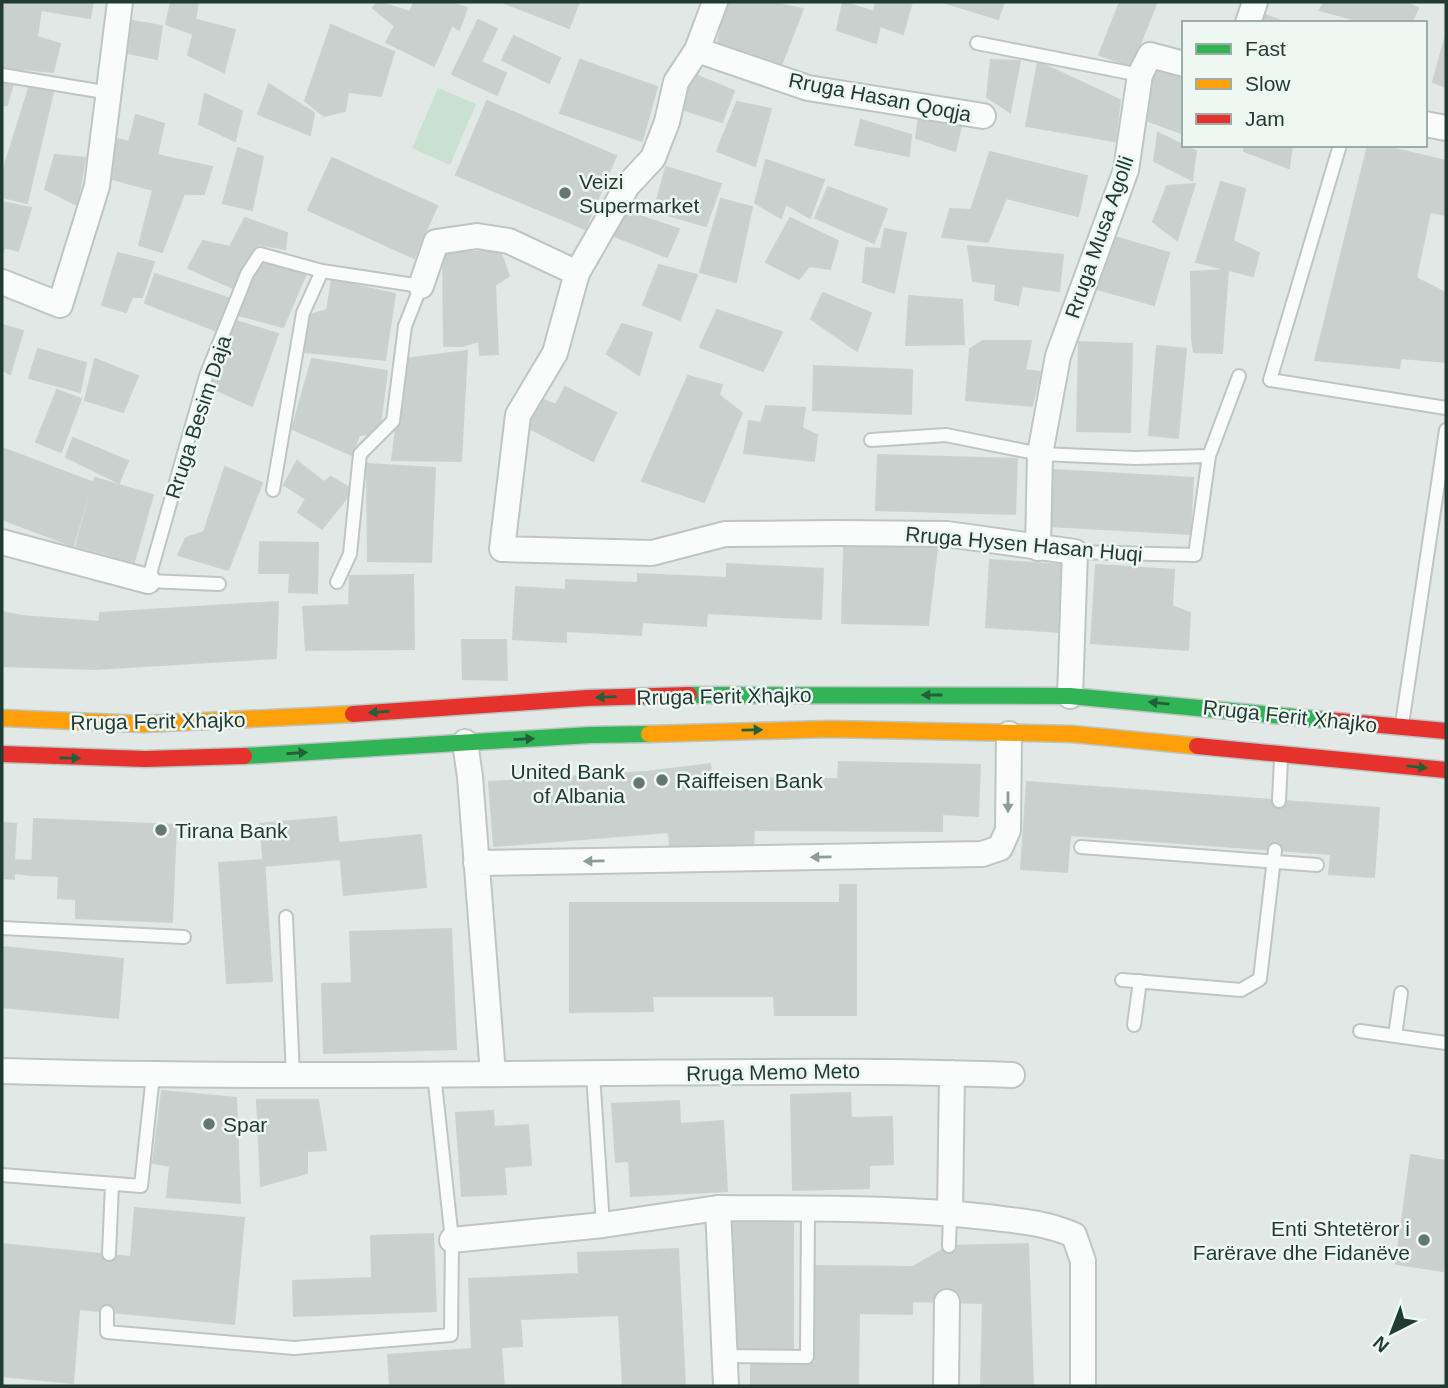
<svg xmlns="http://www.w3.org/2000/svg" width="1448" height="1388" viewBox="0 0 1448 1388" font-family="Arial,sans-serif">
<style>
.green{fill:#c9e2d0}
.building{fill:#cad0ce;stroke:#cad1ce;stroke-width:2}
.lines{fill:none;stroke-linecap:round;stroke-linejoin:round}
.lane-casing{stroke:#bec5c2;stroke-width:16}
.street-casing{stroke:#bec5c2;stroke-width:28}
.fast-casing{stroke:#bbc5c1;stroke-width:19}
.slow-casing{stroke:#bbc5c1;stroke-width:19}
.jam-casing{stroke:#bbc5c1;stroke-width:19}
.lane{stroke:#fafcfb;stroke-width:12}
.street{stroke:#fafcfb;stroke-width:24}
.fast{stroke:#30b455;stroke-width:16}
.slow{stroke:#ff9f0a;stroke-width:16}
.jam{stroke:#e5322d;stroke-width:16}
.oneway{fill:#245f3c}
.oneway2{fill:#8c9c96}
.poi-dot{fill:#637871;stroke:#eff7f3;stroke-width:2.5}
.labels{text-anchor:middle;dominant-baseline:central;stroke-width:5;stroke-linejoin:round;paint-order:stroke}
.street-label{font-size:21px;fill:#1f3b32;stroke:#eff7f3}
.poi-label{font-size:21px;fill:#1f3b32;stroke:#eff7f3;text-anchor:start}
</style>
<rect width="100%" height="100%" fill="#e1e8e5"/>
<path class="green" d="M438 88 476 104 450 165 412 148Z"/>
<path class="building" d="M2 2H93L90 18 41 10 37 37 60 44 53 72 2 67Z
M171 2H198L193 34 166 24Z
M378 2 410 12 414 2H449L467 8 459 30 452 25 434 66 386 42 395 26 373 8Z
M502 2H579L569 28Z
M727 2H768L803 9 780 68 718 42Z
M843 2 874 12 876 2H912L903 34 880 26 876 43 837 30Z
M943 2H1004L998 19Z
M1120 2H1157L1131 66 1099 55Z
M1324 2H1405L1418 8 1411 23H1355L1356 20 1320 10Z
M1265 15 1287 23H1262Z
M127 20 162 26 157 59 123 52Z
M197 20 235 30 224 72 188 55Z
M478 20 497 29 481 62 506 73 497 95 452 74Z
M331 25 394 52 381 96 348 92 345 111 324 116 305 101Z
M1446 35V87L1433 82Z
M514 36 560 58 549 83 502 60Z
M580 60 657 87 642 141 560 113Z
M991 60 1020 61 1010 112 987 97Z
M1038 62 1120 100 1115 141 1026 126Z
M1158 65 1184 74V134L1143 119Z
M691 73 734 91 722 122 679 108Z
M2 79 14 80 7 105H2Z
M269 84 314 113 310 135 258 114Z
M30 85 54 88 27 203 2 197V174Z
M205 94 242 111 235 141 199 124Z
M487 101 616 156 585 229 456 175Z
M737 102 771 109 755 166 717 151Z
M136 115 164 124 157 155 212 167 204 194H184L162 252 139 245 153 190 105 177 113 138 129 142Z
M919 115 962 123 955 151 916 138Z
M861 120 911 135 909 156 855 145Z
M1158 133 1196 151 1192 180 1154 161Z
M1244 145H1292L1289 168 1244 151Z
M1368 145H1379L1446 161V215L1430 212 1416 278 1446 293V362L1401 358 1399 368 1315 360Z
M238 148 263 157 252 210 223 203Z
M990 152 1087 176 1078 216 1006 198 988 242 942 237 950 209 971 210Z
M55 155 85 158 77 205 45 189Z
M332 158 437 206 414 258 308 210Z
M766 160 824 180 810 218 786 204 781 218 755 203Z
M666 167 721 184 706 226 654 211Z
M1221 182 1245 189 1233 241 1259 253 1253 276 1196 262Z
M1195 184 1177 240 1153 222 1167 186Z
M828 187 887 209 874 243 815 218Z
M721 199 752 207 736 282 700 272Z
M2 202 31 208 18 251 5 247 2 254Z
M622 210 679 229 667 257 614 236Z
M245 218 287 233 285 249 258 244 233 288 188 268 203 241 230 247Z
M790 218 838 241 830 269 809 266 799 279 766 262Z
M885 229 906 233 894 293 863 282 866 248 881 249Z
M1111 236 1169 253 1154 305 1097 289Z
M968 246 1063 255 1059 291 1022 286 1018 305 995 300 996 284 973 281Z
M500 251 509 276 495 285 498 354 480 355 479 341 462 346H444L443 253Z
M118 253 154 262 142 297H132L126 312 102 305Z
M264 260 309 267 283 327 235 314Z
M659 265 697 275 680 320 643 305Z
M1228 270 1222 353 1194 352 1192 339 1191 272Z
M155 274 234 300 222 333 145 303Z
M332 280 395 294 385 360 305 352 307 316 327 310Z
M823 293 871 313 857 351 811 319Z
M909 296 962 300 964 344 906 345Z
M717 310 782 332 763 371 700 347Z
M236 321 278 334 252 406 210 387Z
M622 324 652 333 639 375 607 354Z
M2 325 23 331 10 374 2 370Z
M983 341H1031L1025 370 1040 372 1032 406 966 400 970 349Z
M1079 342 1132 344 1130 432 1077 431Z
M1157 346 1186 349 1178 438 1149 435Z
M38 349 86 363 80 392 29 378Z
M467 351 461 461 392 460 405 359Z
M95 359 138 376 123 412 85 400Z
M312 359 387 371 379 433 359 435 352 455 292 429Z
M814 366 912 370 911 414 813 410Z
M688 376 722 385 719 395 742 413 704 502 642 481Z
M565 387 616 413 593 461 527 427 536 397 556 405Z
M57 390 81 399 61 452 36 442Z
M766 406 805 408 802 428 817 435 814 461 744 453 749 421 761 423Z
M73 438 128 461 119 483 66 457Z
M2 448 92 482 73 546 2 519Z
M878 455 1017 459 1015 514 876 510Z
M297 461 324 482 331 477 353 490 322 529 298 512 306 499 284 485Z
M367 464 435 468 431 562 368 561Z
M225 467 262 483 228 570 178 555 186 538 204 532Z
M1053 470 1193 478 1190 534 1050 526Z
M95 478 153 495 134 562 76 546Z
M260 542 318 543 317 593 289 592 290 573H259Z
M844 548H937L928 625 842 623Z
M990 560 1063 565 1059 632 986 627Z
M727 564 823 569 821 619 707 613 706 626 642 622 641 635 566 631V642L513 639 516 587 566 590V580L638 583V574L727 578Z
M1096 565 1174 570 1172 606 1190 613 1188 650 1091 643Z
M413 575 414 649 306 650 303 607 349 605 350 576Z
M278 602 276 658 96 669 100 613Z
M2 612 21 616 100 622 96 669 2 666Z
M462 640H506L507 680 463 679Z
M839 762 980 765 978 816 942 814V831L754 830 753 849 670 847 669 832 494 846 489 782 645 772 710 764 712 778 838 779Z
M1027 782 1379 808 1374 877 1329 874 1331 854 1070 835 1067 872 1021 869Z
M336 817 340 859 264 866 260 824Z
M34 819 176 825 172 922 76 918V899L58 898 59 876 32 875Z
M2 823 16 824 14 860 33 861 32 875 14 873V879L2 878Z
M421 835 426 887 344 895 339 843Z
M264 860 272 981 227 983 219 863Z
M840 885H856V1015H775L774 996H652L653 1011 570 1012V903H840Z
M451 929 456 1049 324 1053 322 984 352 983 350 932Z
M2 947 123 959 118 1018 2 1007Z
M162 1091 236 1098 240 1203 167 1197 170 1166 153 1163Z
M850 1093 851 1118 892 1117 893 1164 869 1165V1188L793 1190 791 1095Z
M257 1100H318L326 1150 307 1151V1173L261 1186Z
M679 1101 680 1124 723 1121 727 1191 631 1196 629 1161 616 1162 612 1104Z
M493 1111 494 1127 528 1125 531 1165 504 1167 506 1194 462 1196 456 1113Z
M1411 1155 1446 1161V1251L1443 1271 1396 1264Z
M135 1208 244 1218 234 1324 79 1309 73 1383 2 1376V1244L131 1257Z
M731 1221H793V1348H732Z
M433 1234 436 1311 294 1316 293 1281 372 1278 371 1236Z
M1028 1244 1033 1386H981L983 1303 913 1301V1267L949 1246Z
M678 1249 685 1386H623L619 1315 520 1319 522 1346 472 1349 469 1279 579 1274 578 1253Z
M816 1266 913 1267 912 1314 859 1313 858 1386H751V1362L815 1363Z
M501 1347 504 1386H390L388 1355Z"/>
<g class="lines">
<g class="lane-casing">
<path id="lane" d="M977 43 1140 75
M2 75 110 93
M1340 145 1270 380 1446 408
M871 440 946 435 1040 454 1135 458 1209 456
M273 490 303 313 322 271
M1075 552 1195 555 1209 456 1239 376
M219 584 148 581 206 376 247 274 260 254 322 271 421 286 405 326 393 421 360 454 350 554 337 582
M1402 724 1446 430
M1279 801 1281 759
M1081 847 1317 865
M286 917 293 1075
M2 928 184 937
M1122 980 1241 990 1260 979 1275 850
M1134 1025 1140 981
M1360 1031 1446 1043
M1395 1036 1401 993
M593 1074 603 1225
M2 1175 141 1186 153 1075
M949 1246 950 1213
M109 1254 112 1184
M107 1312V1332L294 1348 451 1335 452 1240 434 1074
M724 1356 807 1357 808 1208"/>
</g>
<g class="street-casing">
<path id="street" d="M715 2 697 50 676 82 667 122 653 158 627 186 577 273 555 353 518 415 502 549 652 553 725 534 837 533 947 534 1075 552 1070 696
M1248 23 1255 2
M697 50 808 88 983 116
M1425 124 1446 128
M2 282 60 305 97 186 120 2
M421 286 436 242 477 236 509 241 577 273
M2 542 148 581
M1038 548 1040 454 1058 356 1126 170 1140 75 1150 55 1184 64
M465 742 470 777 493 1074
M476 863 982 854 1000 848 1008 830 1009 734
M2 1071C204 1077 407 1075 610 1073 744 1072 878 1070 1012 1075
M718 1208C807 1209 897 1207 986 1217 1018 1221 1044 1222 1074 1235L1083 1261V1386
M950 1213 952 1073
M452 1240 603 1225 718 1208 726 1386
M946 1386 947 1302"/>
</g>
<g class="fast-casing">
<path id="fast" d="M689 695 1070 696 1327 720
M244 756 590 735 649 734"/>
</g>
<g class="slow-casing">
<path id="slow" d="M2 718 143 724 353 714
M649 734 830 729 1072 734 1197 746"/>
</g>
<g class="jam-casing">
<path id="jam" d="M353 714 587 698 689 695
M1327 720 1446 731
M1197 746 1446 770
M2 754 145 759 244 756"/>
</g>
<use href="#lane" class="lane"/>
<use href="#street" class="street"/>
<use href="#fast" class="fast"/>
<use href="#slow" class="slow"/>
<use href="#jam" class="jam"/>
</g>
<defs><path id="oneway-solid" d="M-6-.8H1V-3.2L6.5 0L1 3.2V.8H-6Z" transform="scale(1.75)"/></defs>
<g class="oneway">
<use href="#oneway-solid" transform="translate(932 695) rotate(-180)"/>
<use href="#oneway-solid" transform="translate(606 697) rotate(178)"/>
<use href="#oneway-solid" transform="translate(1159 703) rotate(-174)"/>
<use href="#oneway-solid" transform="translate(379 712) rotate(176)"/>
<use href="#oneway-solid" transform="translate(752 730) rotate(-1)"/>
<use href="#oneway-solid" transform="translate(524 739) rotate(-3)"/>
<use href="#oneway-solid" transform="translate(297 753) rotate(-4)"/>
<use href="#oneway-solid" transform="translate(70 758) rotate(1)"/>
<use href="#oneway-solid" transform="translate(1417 767) rotate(6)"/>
</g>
<g class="oneway2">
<use href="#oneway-solid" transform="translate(1008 802) rotate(90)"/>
<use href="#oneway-solid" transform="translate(821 857) rotate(179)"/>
<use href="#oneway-solid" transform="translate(594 861) rotate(179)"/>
</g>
<g class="poi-dot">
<circle cx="565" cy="193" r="7"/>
<circle cx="662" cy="780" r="7"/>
<circle cx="639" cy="783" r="7"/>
<circle cx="161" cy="830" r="7"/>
<circle cx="209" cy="1124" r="7"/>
<circle cx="1424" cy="1240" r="7"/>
</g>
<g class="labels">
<g class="street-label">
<text transform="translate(880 97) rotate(11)">Rruga Hasan Qoqja</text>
<text transform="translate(1099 237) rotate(-71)">Rruga Musa Agolli</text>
<text transform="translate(198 417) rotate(-72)">Rruga Besim Daja</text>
<text transform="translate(1024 544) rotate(5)">Rruga Hysen Hasan Huqi</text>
<text transform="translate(724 696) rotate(-1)">Rruga Ferit Xhajko</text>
<text transform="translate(1290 716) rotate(6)">Rruga Ferit Xhajko</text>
<text transform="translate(158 721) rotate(-1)">Rruga Ferit Xhajko</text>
<text transform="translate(773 1072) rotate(-1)">Rruga Memo Meto</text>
</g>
<g class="poi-label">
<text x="579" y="181">Veizi<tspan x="579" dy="24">Supermarket</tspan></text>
<text x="625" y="771" text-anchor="end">United Bank<tspan x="625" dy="24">of Albania</tspan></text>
<text x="676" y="780">Raiffeisen Bank</text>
<text x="175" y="830">Tirana Bank</text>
<text x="223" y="1124">Spar</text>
<text x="1410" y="1228" text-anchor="end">Enti Shtetëror i<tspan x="1410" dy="24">Farërave dhe Fidanëve</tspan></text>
</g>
</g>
<rect width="1448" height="1388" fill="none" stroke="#1f3b32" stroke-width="7"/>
<rect x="1182" y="21" width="245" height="126" fill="#eff7f3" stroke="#9caca6" stroke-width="2"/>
<rect x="1196" y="44" width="35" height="10" fill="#30b455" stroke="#9caca6" stroke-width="2"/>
<text x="1245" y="56" font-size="21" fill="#1f3b32">Fast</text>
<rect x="1196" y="79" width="35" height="10" fill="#ff9f0a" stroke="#9caca6" stroke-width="2"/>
<text x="1245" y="91" font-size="21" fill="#1f3b32">Slow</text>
<rect x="1196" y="114" width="35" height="10" fill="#e5322d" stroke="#9caca6" stroke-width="2"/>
<text x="1245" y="126" font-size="21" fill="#1f3b32">Jam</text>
<g transform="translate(1392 1332) rotate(222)" stroke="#eff7f3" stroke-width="5" paint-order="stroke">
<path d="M0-5L12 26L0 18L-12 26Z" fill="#1f3b32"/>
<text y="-10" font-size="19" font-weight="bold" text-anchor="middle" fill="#1f3b32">N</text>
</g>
</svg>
